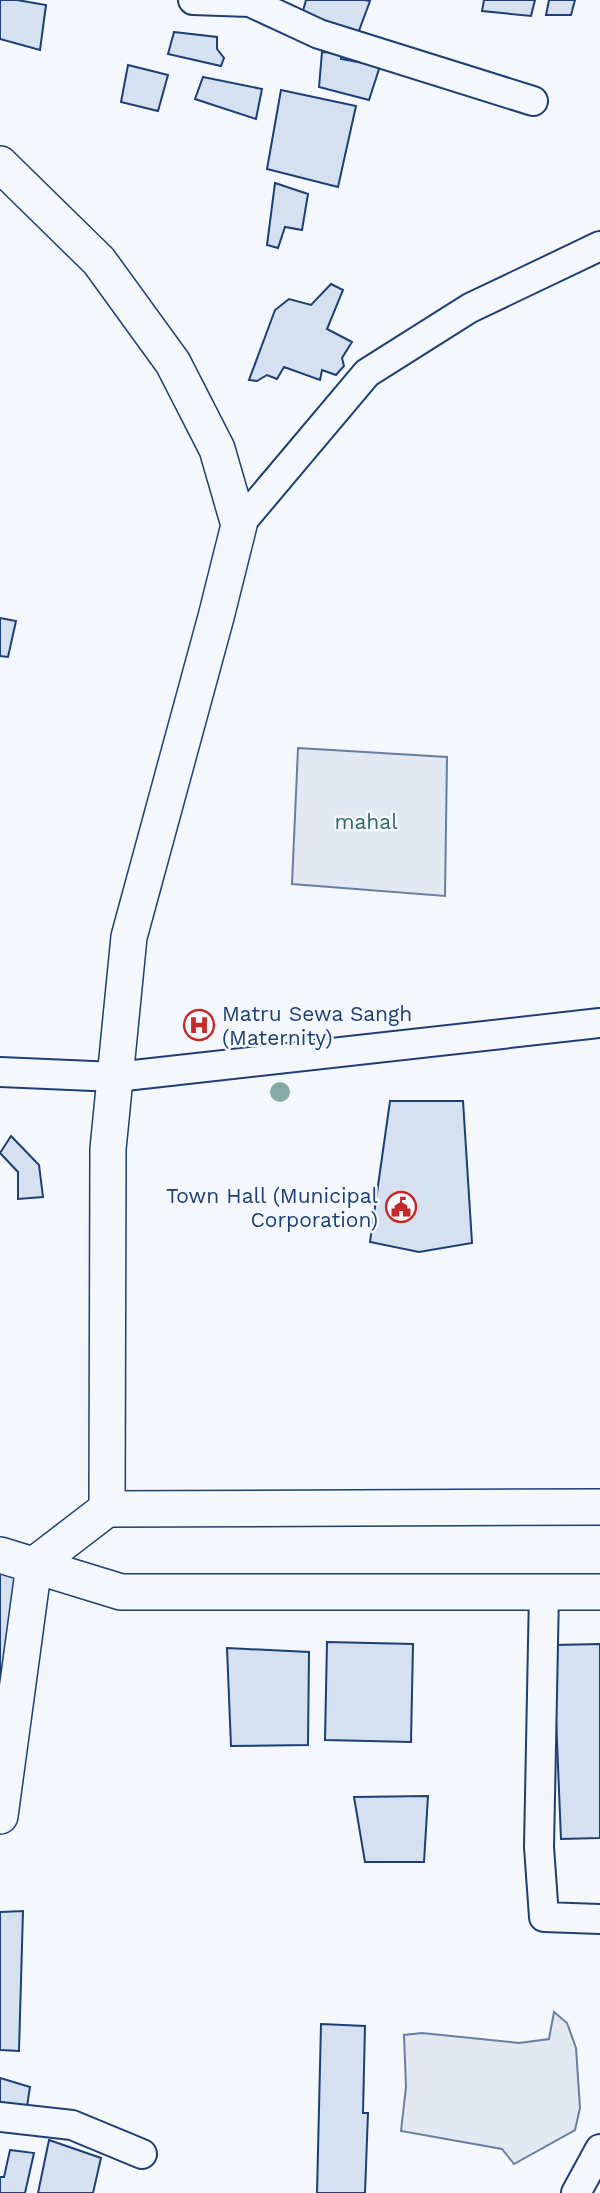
<svg xmlns="http://www.w3.org/2000/svg" width="600" height="2193" viewBox="0 0 600 2193" font-family="'Work Sans',sans-serif">
<style>
.green{fill:#e3e9f0;stroke:#687fa3;stroke-width:2}
.building{fill:#d5e0f0;stroke:#1d3f73;stroke-width:2}
.lines{fill:none;stroke-linecap:round;stroke-linejoin:round}
.minor-casing{stroke:#1d3f73;stroke-width:32}
.tertiary-casing{stroke:#1d3f73;stroke-width:38}
.minor{stroke:#f4f7fb;stroke-width:28}
.tertiary{stroke:#f4f7fb;stroke-width:35}
.tree{fill:#86aba6}
.labels{text-anchor:middle;dominant-baseline:central;stroke-width:5;stroke-linejoin:round;paint-order:stroke}
.park-label{font-size:21px;fill:#2c6c60;stroke:#f4f7fb}
.poi-label{font-size:21px;fill:#1d3f73;stroke:#f4f7fb;text-anchor:start}
</style>
<rect width="100%" height="100%" fill="#f4f7fb"/>
<path class="green" d="M298 748 447 757 445 896 292 884Z
M554 2012 567 2023 576 2048 580 2108 575 2130 514 2164 502 2149 401 2131 406 2087 404 2035 422 2033 519 2043 549 2039Z"/>
<path class="building" d="M0 0H17L46 5 40 50 0 39Z
M306 0H365L370 1 357 36 301 18Z
M484 0H535L531 16 482 11Z
M549 0H575L571 15H546Z
M174 32 217 37V49L224 58 221 66 168 54Z
M322 52 341 53V59L380 66 369 100 319 87Z
M128 65 168 75 158 111 121 102Z
M203 77 262 89 256 119 195 99Z
M281 90 356 106 338 187 267 169Z
M275 183 308 194 302 230 285 227 278 248 267 245Z
M331 284 343 290 327 329 352 342 342 358 344 366 336 375 322 370 320 380 284 367 277 379 267 375 257 381 249 380 275 310 289 299 311 305Z
M0 618 16 621 8 657 0 656Z
M390 1101H463L472 1243 419 1252 370 1242Z
M11 1136 39 1165 43 1197 18 1199V1172L0 1153Z
M0 1566 21 1571 0 1680Z
M327 1642 413 1644 411 1742 325 1740Z
M600 1644V1838L561 1839 553 1645Z
M227 1648 309 1652 308 1745 231 1746Z
M428 1796 424 1862H365L354 1797Z
M23 1911 19 2051 0 2050V1912Z
M321 2024 365 2026 363 2113H368L365 2193H317Z
M0 2078 30 2087 26 2113 0 2108Z
M49 2140 101 2158 93 2193H38Z
M10 2150 34 2153 25 2193H0V2177H4Z"/>
<g class="lines">
<g class="minor-casing">
<path id="minor" d="M193 0 250 2 253 0
M250 2 319 34 533 101
M239 525 367 373 470 308 600 246
M0 1072 116 1077 600 1023
M544 1592 539 1847 544 1917 600 1919
M0 2117 72 2125 142 2154
M576 2193 600 2149"/>
</g>
<g class="tertiary-casing">
<path id="tertiary" d="M0 164 99 261 173 363 217 449 239 525 216 617 129 937 108 1149 107 1509
M0 1555 121 1592H600
M34 1565 107 1509 600 1507
M0 1816 34 1565"/>
</g>
<use href="#minor" class="minor"/>
<use href="#tertiary" class="tertiary"/>
</g>
<circle class="tree" cx="280" cy="1092" r="10"/>
<defs>
<g id="hospital-ring" transform="scale(1.575)"><circle r="9.5" fill="#f4f7fb" stroke="#c62828" stroke-width="1.5"/><path d="M-5-5h3v3.5h4V-5h3V5h-3V1.5h-4V5h-3Z" fill="#c62828"/></g>
<g id="civic-ring" transform="scale(1.575)"><circle r="9.5" fill="#f4f7fb" stroke="#c62828" stroke-width="1.5"/><path d="M-.6-6.5H3V-4.5H.6V-3L4-1V1h2V6H-6V1h2V-1L-.6-3ZM-1.2 2.5V6h2.4V2.5Z" fill="#c62828"/></g>
</defs>
<g fill-rule="evenodd">
<use href="#hospital-ring" x="199" y="1025"/>
<use href="#civic-ring" x="401" y="1207"/>
</g>
<g class="labels">
<g class="park-label">
<text x="366" y="821">mahal</text>
</g>
<g class="poi-label">
<text x="222" y="1013">Matru Sewa Sangh<tspan x="222" dy="24">(Maternity)</tspan></text>
<text x="378" y="1195" text-anchor="end">Town Hall (Municipal<tspan x="378" dy="24">Corporation)</tspan></text>
</g>
</g>
</svg>
